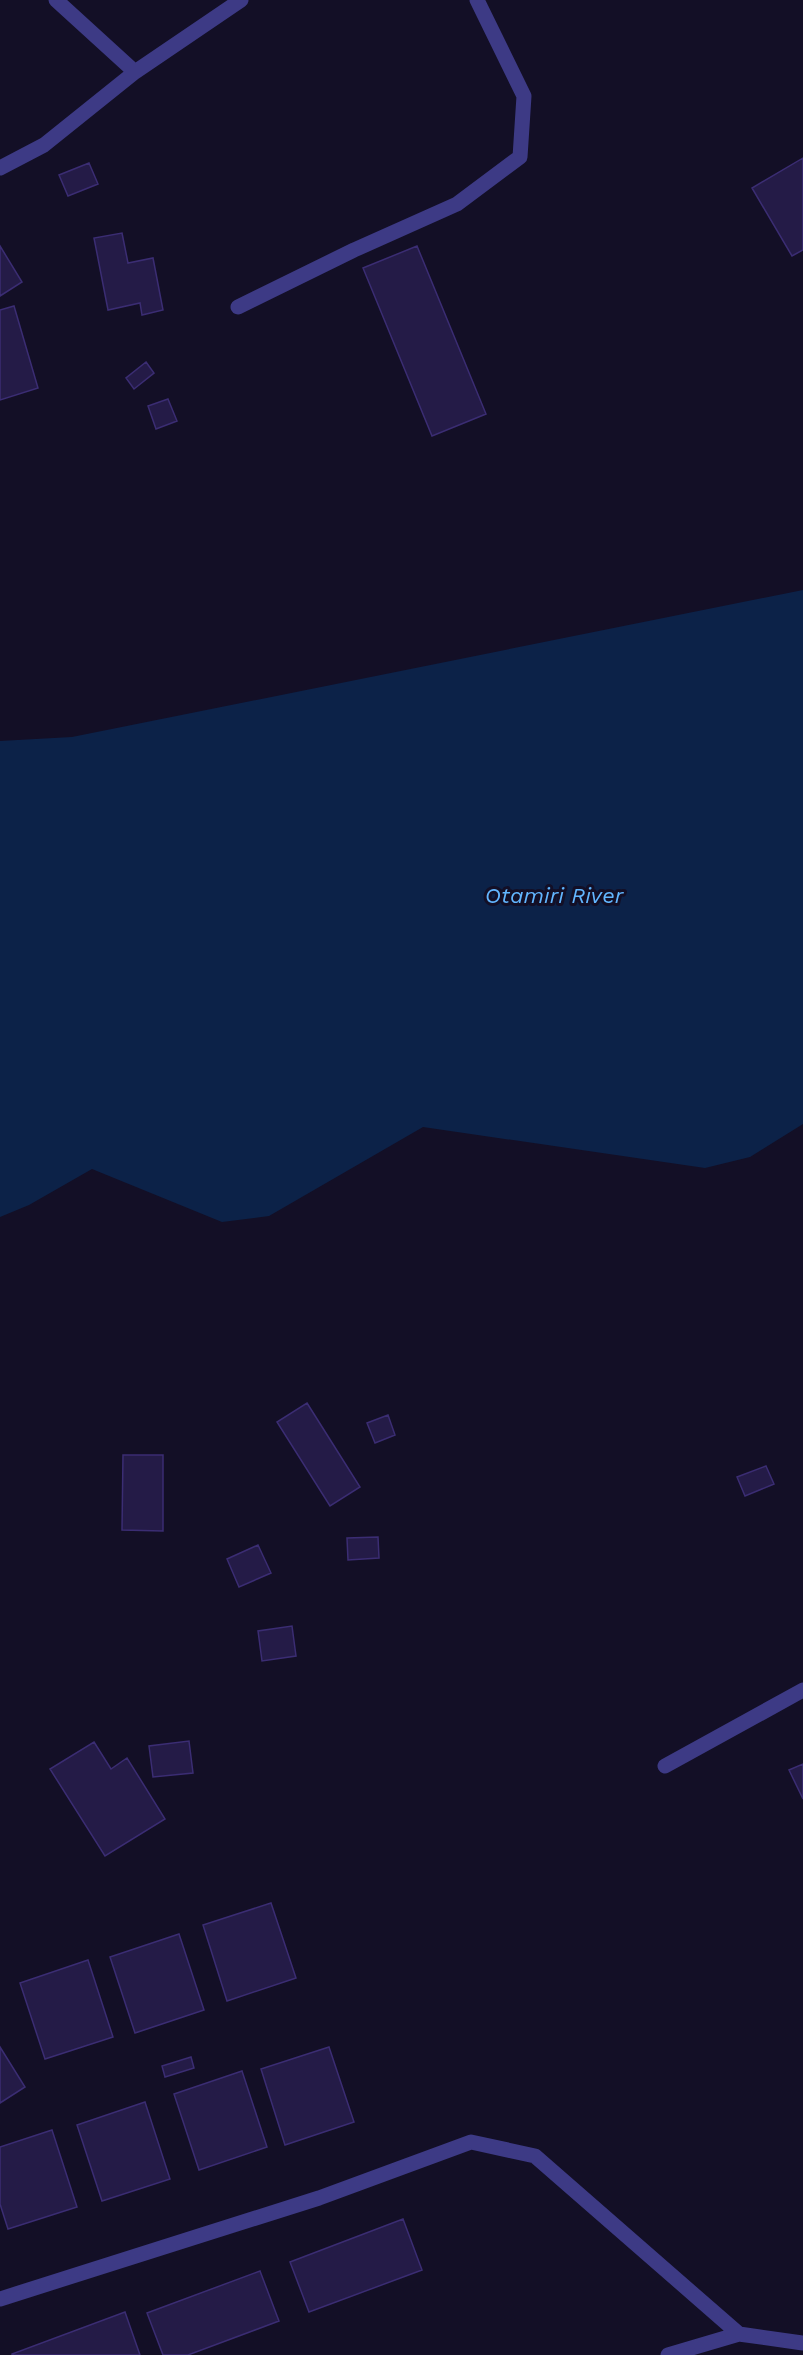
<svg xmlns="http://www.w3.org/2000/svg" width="803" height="2355" viewBox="0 0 803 2355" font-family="'Work Sans',sans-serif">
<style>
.water{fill:#0c2248}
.building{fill:#241b47;stroke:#3b2d73;stroke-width:1.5}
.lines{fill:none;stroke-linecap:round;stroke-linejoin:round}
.minor{stroke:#3d3a85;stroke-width:15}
.labels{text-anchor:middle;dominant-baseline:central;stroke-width:6;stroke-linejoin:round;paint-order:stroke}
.water-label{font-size:22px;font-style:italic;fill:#62b6ff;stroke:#130f26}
</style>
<rect width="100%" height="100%" fill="#130f26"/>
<path class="water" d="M803 590V1124L750 1157 705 1168 423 1127 269 1216 222 1222 92 1169 29 1205 0 1217V741L72 737Z"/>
<path class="building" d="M803 158V250L792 256 752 188Z
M89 163 98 184 68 196 59 175Z
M122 233 128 263 153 258 163 310 142 315 140 303 108 310 94 238Z
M0 246 22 282 0 296Z
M417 246 486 414 432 436 363 268Z
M14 306 38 388 0 400V310Z
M146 362 154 373 134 389 126 378Z
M168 399 177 421 156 429 148 406Z
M307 1403 360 1487 330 1506 277 1422Z
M388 1415 395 1435 375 1443 367 1423Z
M123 1455H163V1531L122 1530Z
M766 1466 774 1484 745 1496 737 1477Z
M378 1537 379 1558 348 1560 347 1538Z
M258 1545 271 1573 239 1587 227 1559Z
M292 1626 296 1656 262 1661 258 1631Z
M189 1741 193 1773 153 1777 149 1746Z
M94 1742 111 1769 127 1758 165 1819 105 1856 50 1769Z
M803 1764V1799L789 1770Z
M271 1903 296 1978 227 2001 203 1925Z
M179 1934 204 2010 135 2033 110 1957Z
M88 1960 113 2037 45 2059 20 1983Z
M0 2047 25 2087 0 2103Z
M329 2047 354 2122 285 2145 261 2069Z
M191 2057 194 2068 165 2077 162 2066Z
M242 2071 267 2147 199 2170 174 2094Z
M145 2102 170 2179 102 2201 77 2125Z
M52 2130 77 2207 8 2229 0 2204V2147Z
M403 2219 422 2270 309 2312 290 2262Z
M260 2271 279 2321 188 2355H163L147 2313Z
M125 2312 140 2355H12V2354Z"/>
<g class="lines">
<path class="minor" d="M56 0 135 72
M0 168 44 145 135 72 241 0
M238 307 354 250 457 204 520 157 524 96 477 0
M665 1766 803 1690
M0 2299 319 2198 471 2142 535 2156 739 2334
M668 2355 739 2334 803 2343"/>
</g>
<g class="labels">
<g class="water-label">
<text x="554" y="895">Otamiri River</text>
</g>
</g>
</svg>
